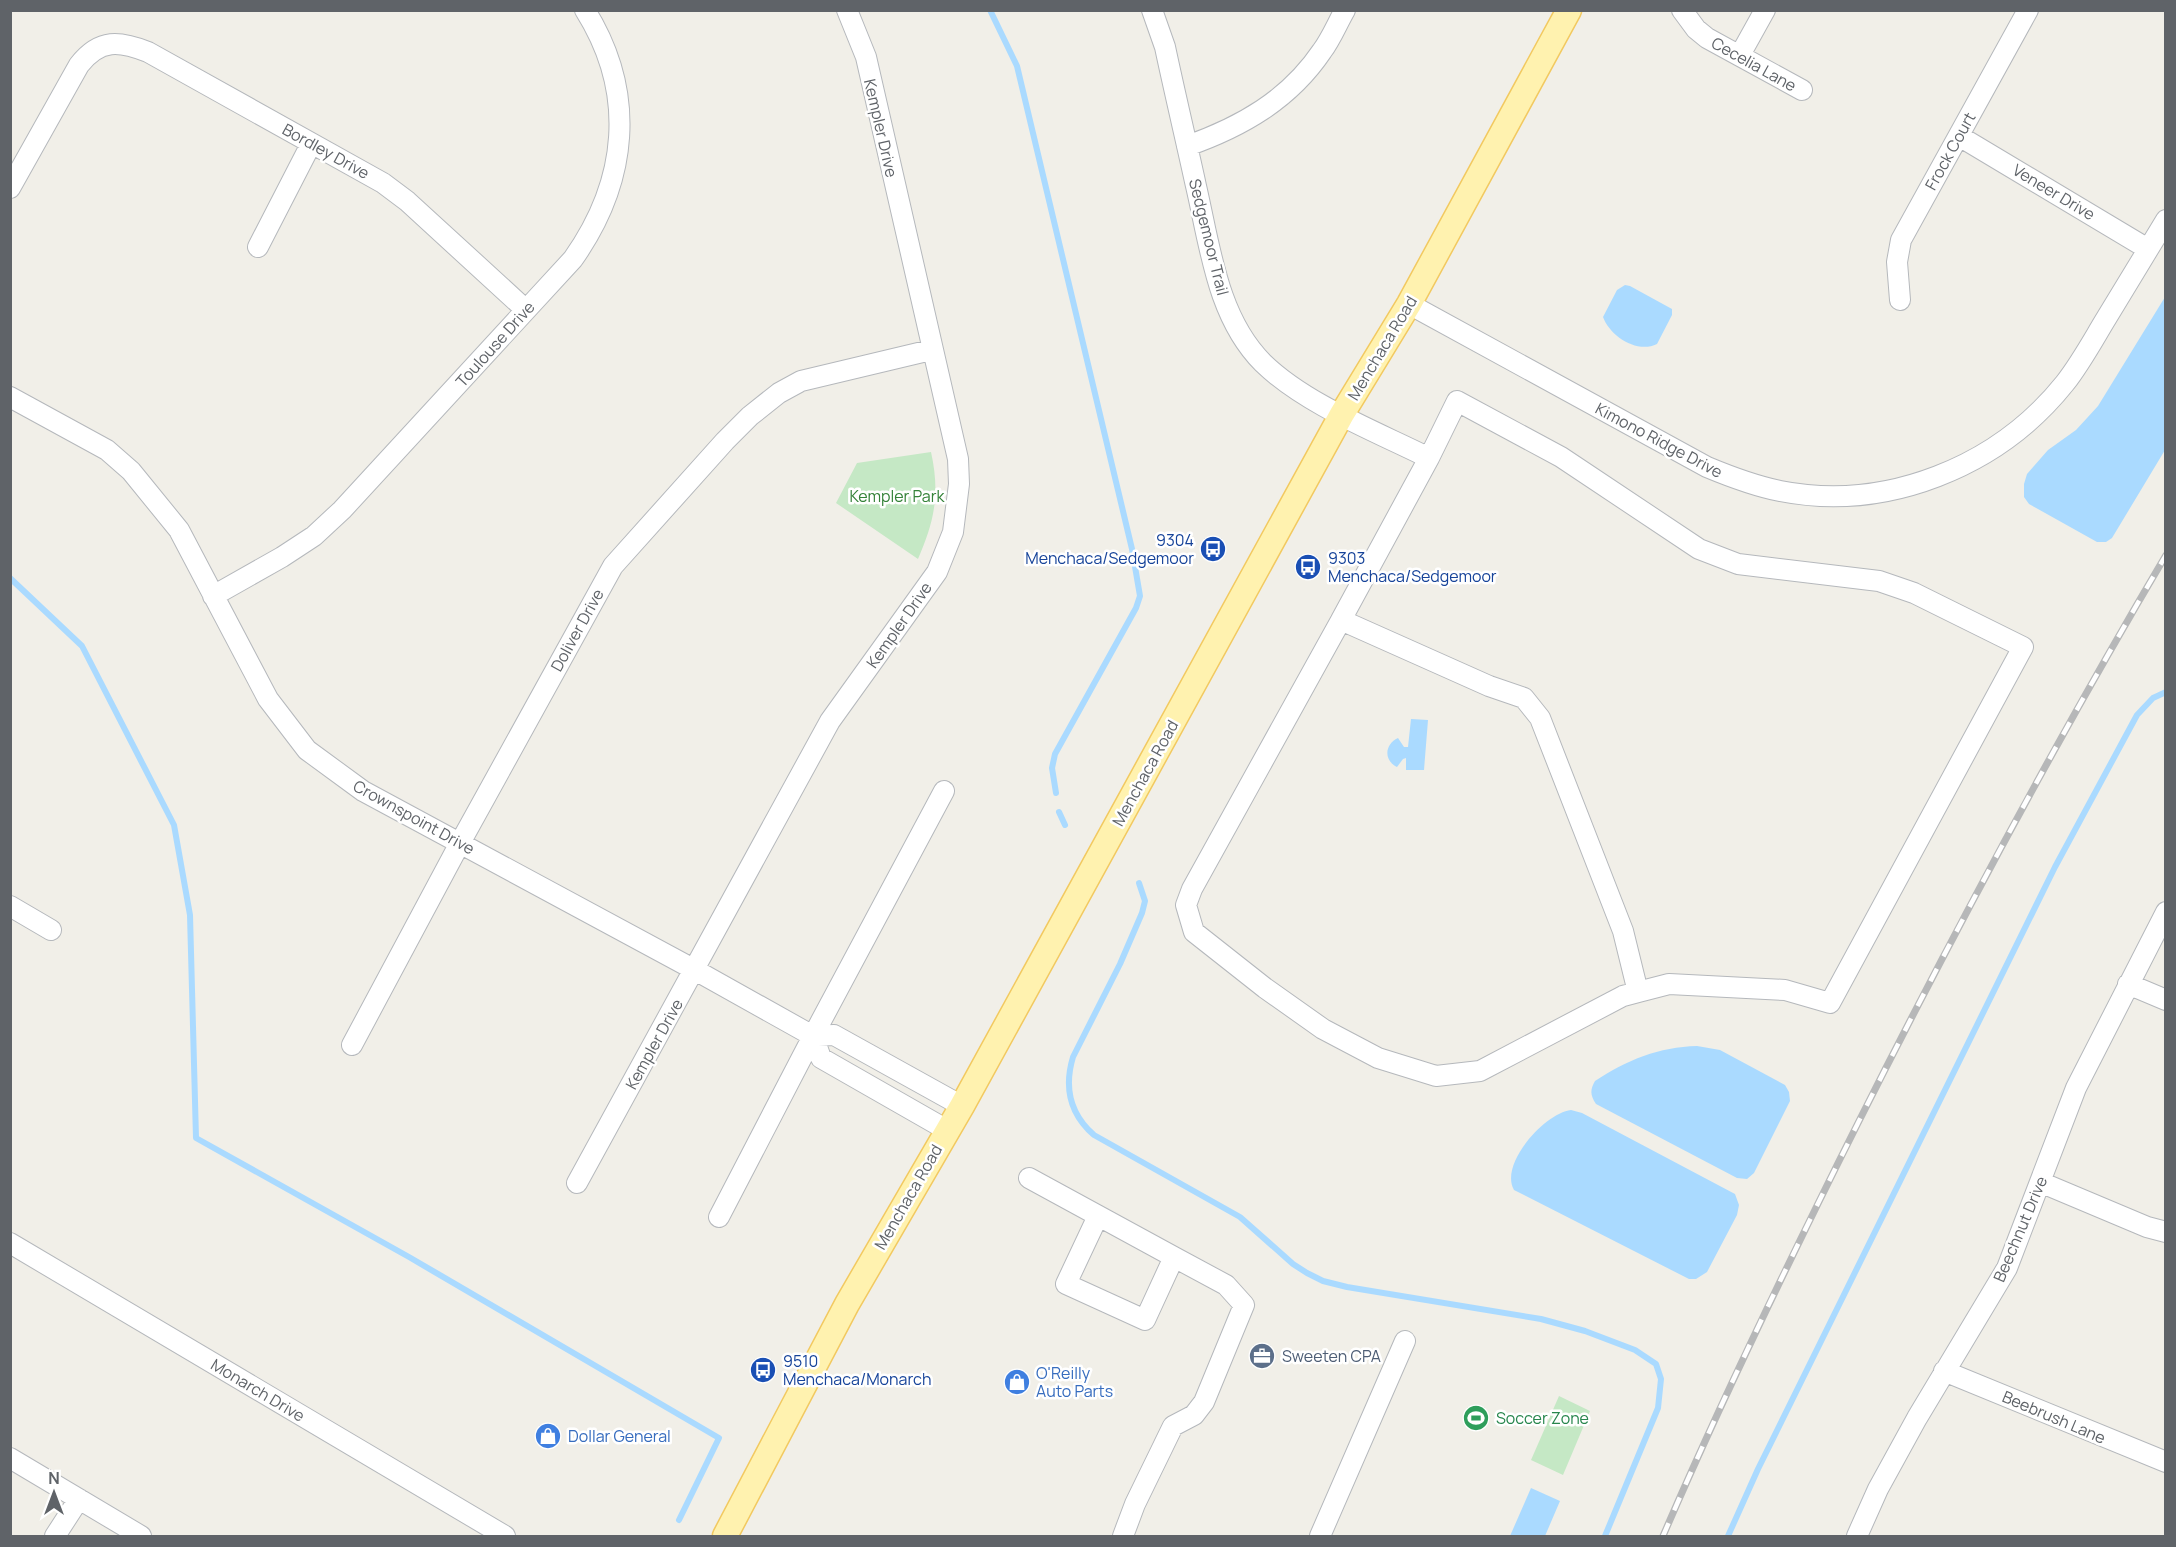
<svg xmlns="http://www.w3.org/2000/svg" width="2176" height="1547" viewBox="0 0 2176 1547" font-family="Manrope,sans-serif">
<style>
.green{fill:#c5e8c5}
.water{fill:#aadaff}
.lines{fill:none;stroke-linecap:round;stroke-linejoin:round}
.stream{stroke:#aadaff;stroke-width:6}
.minor-casing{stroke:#b5b8bc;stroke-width:22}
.major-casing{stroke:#f2c960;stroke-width:27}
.minor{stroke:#fff;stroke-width:20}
.major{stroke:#fff2af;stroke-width:24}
.rail-casing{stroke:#b6b7b8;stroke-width:7}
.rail{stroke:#fff;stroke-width:4.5;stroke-dasharray:14;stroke-linecap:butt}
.labels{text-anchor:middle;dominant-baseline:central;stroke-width:5;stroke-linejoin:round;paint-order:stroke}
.street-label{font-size:16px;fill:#5f6368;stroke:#fff}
.park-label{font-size:16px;fill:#348238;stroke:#fff}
.transit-label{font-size:16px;fill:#164399;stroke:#fff;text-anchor:start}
.service-label{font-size:16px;fill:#4e5e75;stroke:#fff;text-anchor:start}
.shop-label{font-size:16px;fill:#366cbe;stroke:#fff;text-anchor:start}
.leisure-label{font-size:16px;fill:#27864d;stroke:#fff;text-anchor:start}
</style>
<rect width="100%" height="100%" fill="#f1efe8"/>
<path class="green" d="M931 452C940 493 935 520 918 559L836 503 857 463Z
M1559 1396 1590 1411 1563 1475 1531 1460Z"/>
<path class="water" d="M1625 285 1630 286 1672 309V315L1657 344C1637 354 1610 336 1603 317L1617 290Z
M2165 297V450L2112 538 2106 542H2097L2029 504 2024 497V484L2027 474 2048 450 2076 430 2098 406Z
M1411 719 1428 720 1424 770H1406V758L1403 759 1397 767C1383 760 1385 744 1398 738L1404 747H1408Z
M1697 1046 1720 1050 1785 1085 1789 1092 1790 1101 1754 1173 1747 1179 1737 1178 1596 1104C1590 1095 1590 1090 1595 1081 1627 1060 1659 1047 1697 1046Z
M1571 1110 1582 1113 1735 1194 1739 1205 1737 1215 1707 1272 1696 1279H1689L1514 1190C1499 1164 1545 1113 1571 1110Z
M1531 1488 1560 1501 1545 1536H1510Z"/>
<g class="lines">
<path class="stream" d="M990 10 1017 66 1132 549 1140 596 1136 608 1055 754 1052 768 1056 793
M10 578 82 646 174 825 190 915 196 1138 409 1257 719 1438 679 1520
M1059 812 1065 825
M1139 883 1145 901 1142 913 1120 964 1073 1057C1064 1087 1070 1114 1094 1135L1240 1217 1293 1264 1307 1273 1323 1281 1347 1287 1541 1319 1585 1331 1635 1350 1656 1364 1661 1379 1658 1408 1605 1536
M1728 1536 1758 1469 2055 867 2137 715 2153 698 2166 692"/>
<g class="minor-casing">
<path id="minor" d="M1152 10 1165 47C1175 94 1186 140 1196 186 1210 246 1217 317 1263 363 1305 404 1377 432 1429 458L1341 620 1489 686 1524 698 1540 718 1623 931 1638 992 1623 996 1480 1071 1436 1076 1378 1058 1323 1029 1265 988 1194 932 1186 905 1192 889 1341 620
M1682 10 1696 29 1707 38 1802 90
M1740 55 1765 10
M1959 136 2148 249
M1187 146C1241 127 1289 100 1322 51 1331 39 1337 24 1345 10
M10 188 79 65C100 38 120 41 148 52L383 183 407 201 526 310
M258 247 311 144
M1900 300 1897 262 1901 240 2028 10
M1409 304 1707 467C1731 477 1755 486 1780 491 1886 512 1998 467 2065 383 2080 364 2092 342 2104 322 2125 288 2145 254 2166 220
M10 397 107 450 131 471 179 530 268 699 307 750 363 791 695 970 813 1036 834 1035 962 1106
M1429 458 1457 401 1561 457 1699 549 1738 564 1879 581 1914 593 2023 647 1830 1003 1785 990 1669 984 1638 992
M213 596 282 557 314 536 342 510 573 259C628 181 637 93 585 10
M10 906 51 930
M2128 984 2166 1000
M813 1036 821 1058 947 1130
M352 1045 460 843 613 566 725 441 750 416 779 393 801 381 931 350
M1029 1178 1174 1257 1145 1320 1066 1284 1098 1216
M2040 1182 2147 1227 2166 1232
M577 1183 830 721 937 572 953 532 959 484 958 459 866 57 847 10
M719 1217 813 1036 944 791
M10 1243 505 1536
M1944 1371 2166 1462
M10 1458 141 1536
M55 1536 79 1499
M1123 1536 1135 1504 1173 1426 1194 1415 1204 1402 1244 1305 1226 1285 1174 1257
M1320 1536 1405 1341
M1857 1536 1878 1489 1917 1418 2007 1268 2076 1088 2166 912"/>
</g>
<g class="major-casing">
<path id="major" d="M725 1536 847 1304 962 1106 1342 414 1409 304 1569 10"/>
</g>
<use href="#minor" class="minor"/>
<use href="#major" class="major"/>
<g class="rail-casing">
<path id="rail" d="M1663 1536C1723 1397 1789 1261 1857 1125 1954 932 2056 741 2166 555"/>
</g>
<use href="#rail" class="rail"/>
</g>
<defs>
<g id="bus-disc" transform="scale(1.35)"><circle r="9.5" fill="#1a4fb4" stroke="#fff"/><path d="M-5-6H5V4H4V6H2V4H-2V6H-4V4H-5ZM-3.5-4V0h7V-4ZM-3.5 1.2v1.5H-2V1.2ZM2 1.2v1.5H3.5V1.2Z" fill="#fff"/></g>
<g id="office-disc" transform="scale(1.35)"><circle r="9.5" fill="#5c6f8a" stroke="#fff"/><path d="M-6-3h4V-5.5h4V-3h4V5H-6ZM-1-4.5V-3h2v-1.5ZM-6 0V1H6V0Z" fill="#fff"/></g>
<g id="shop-disc" transform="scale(1.35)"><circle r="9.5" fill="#3f7fe0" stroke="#fff"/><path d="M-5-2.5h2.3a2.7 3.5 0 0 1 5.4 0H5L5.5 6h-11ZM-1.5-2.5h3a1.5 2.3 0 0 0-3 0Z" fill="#fff"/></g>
<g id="stadium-disc" transform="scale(1.35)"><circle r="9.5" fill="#2e9e5b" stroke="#fff"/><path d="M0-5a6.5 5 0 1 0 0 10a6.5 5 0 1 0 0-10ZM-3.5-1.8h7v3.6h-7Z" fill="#fff"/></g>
</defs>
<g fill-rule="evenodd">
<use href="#bus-disc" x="1213" y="549"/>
<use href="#bus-disc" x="1308" y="567"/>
<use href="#office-disc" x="1262" y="1356"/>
<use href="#bus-disc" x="763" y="1370"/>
<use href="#shop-disc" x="1017" y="1382"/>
<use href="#stadium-disc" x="1476" y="1418"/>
<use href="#shop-disc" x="548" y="1436"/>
</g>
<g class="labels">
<g class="street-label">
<text transform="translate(1754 64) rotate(29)">Cecelia Lane</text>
<text transform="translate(881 128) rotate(77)">Kempler Drive</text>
<text transform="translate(326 151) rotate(29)">Bordley Drive</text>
<text transform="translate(1950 151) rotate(-61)">Frock Court</text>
<text transform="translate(2054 192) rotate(31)">Veneer Drive</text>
<text transform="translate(1209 237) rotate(76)">Sedgemoor Trail</text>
<text transform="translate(495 344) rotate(-48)">Toulouse Drive</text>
<text transform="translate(1382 348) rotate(-59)">Menchaca Road</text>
<text transform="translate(1659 440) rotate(28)">Kimono Ridge Drive</text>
<text transform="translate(899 625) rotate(-55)">Kempler Drive</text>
<text transform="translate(577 630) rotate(-61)">Doliver Drive</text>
<text transform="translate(1145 773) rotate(-61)">Menchaca Road</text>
<text transform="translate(414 817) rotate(29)">Crownspoint Drive</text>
<text transform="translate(654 1044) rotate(-61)">Kempler Drive</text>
<text transform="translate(908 1197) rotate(-60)">Menchaca Road</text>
<text transform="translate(2020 1229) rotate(-67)">Beechnut Drive</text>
<text transform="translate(258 1390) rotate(31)">Monarch Drive</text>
<text transform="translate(2054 1417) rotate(23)">Beebrush Lane</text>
</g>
<g class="park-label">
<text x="897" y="496">Kempler Park</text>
</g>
<g class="transit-label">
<text x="1194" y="540" text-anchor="end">9304<tspan x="1194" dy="18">Menchaca/Sedgemoor</tspan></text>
<text x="1328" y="558">9303<tspan x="1328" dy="18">Menchaca/Sedgemoor</tspan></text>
<text x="783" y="1361">9510<tspan x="783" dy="18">Menchaca/Monarch</tspan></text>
</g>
<g class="service-label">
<text x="1282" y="1356">Sweeten CPA</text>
</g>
<g class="shop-label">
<text x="1036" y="1373">O'Reilly<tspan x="1036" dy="18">Auto Parts</tspan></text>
<text x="568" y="1436">Dollar General</text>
</g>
<g class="leisure-label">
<text x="1496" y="1418">Soccer Zone</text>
</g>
</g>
<rect width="2176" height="1547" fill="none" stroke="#5f6368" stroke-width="24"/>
<g transform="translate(54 1493)" stroke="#ffffff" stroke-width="4.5" paint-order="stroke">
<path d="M0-4.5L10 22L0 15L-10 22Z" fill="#5f6368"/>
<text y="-9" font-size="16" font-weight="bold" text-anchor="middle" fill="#5f6368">N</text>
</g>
</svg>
